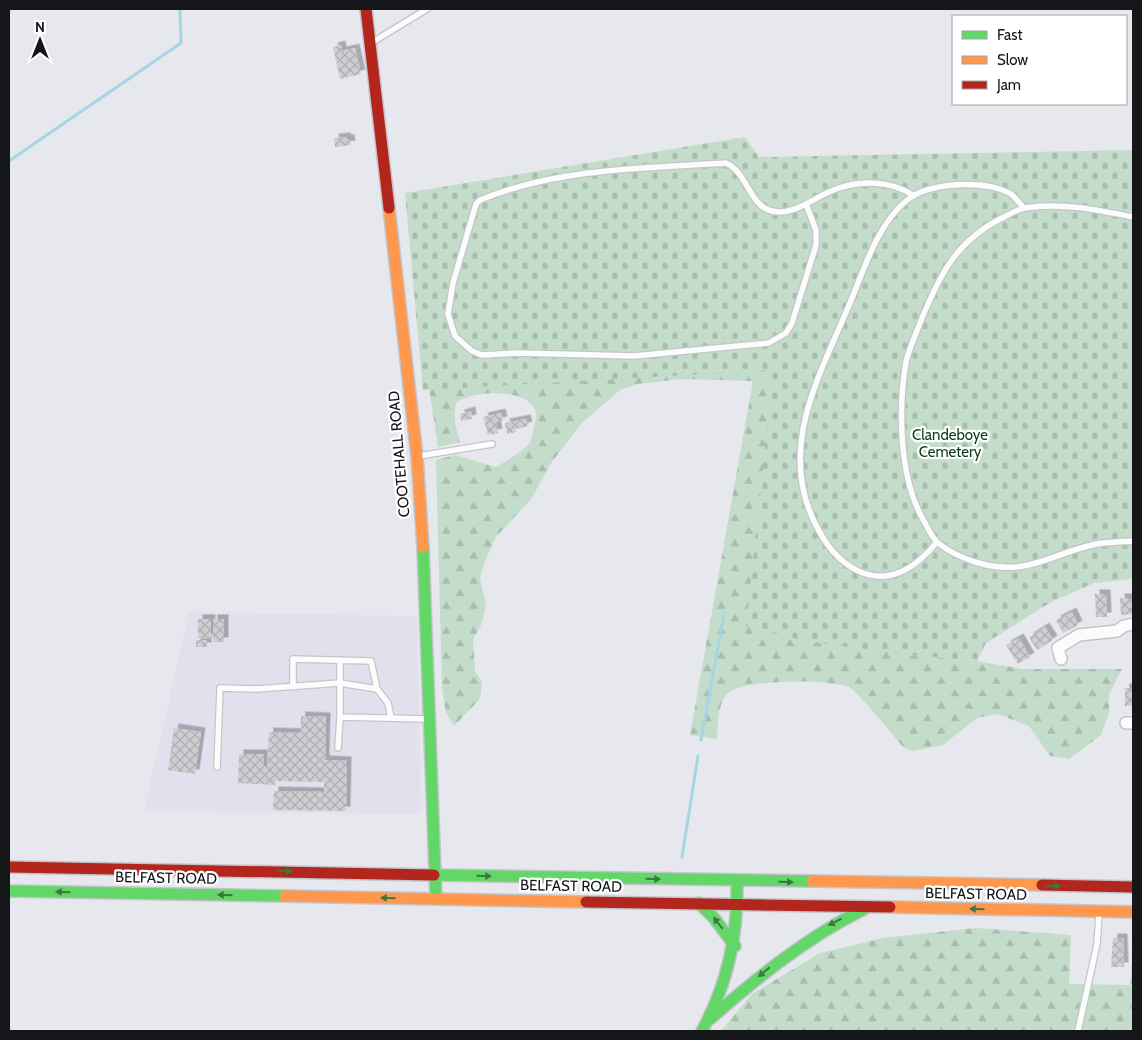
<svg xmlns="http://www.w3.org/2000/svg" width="1142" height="1040" viewBox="0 0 1142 1040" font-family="Cabin,sans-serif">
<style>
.commercial{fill:#e4dfed}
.forest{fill:url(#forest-firs)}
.cemetery{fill:url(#cemetery-stones)}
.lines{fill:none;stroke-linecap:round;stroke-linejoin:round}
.stream{stroke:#a5d6e4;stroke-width:3}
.building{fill:url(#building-cross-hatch);filter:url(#shadow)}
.lane-casing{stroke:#c4c5ca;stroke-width:8}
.street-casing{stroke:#c4c5ca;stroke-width:14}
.fast-casing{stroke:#c4c5ca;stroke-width:14}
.slow-casing{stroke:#c4c5ca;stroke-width:14}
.jam-casing{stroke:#c4c5ca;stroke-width:14}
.lane{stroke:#fbfcfc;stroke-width:5.5}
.street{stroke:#fbfcfc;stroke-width:11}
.fast{stroke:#63d668;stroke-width:11}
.slow{stroke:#ff974d;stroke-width:11}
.jam{stroke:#b3261e;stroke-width:11}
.oneway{fill:#3c7641}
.labels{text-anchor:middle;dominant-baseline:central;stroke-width:4.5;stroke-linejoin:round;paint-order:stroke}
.park-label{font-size:15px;fill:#093c16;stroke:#fff}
.street-label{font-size:15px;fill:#15161a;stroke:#fff}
</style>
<defs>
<pattern id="forest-firs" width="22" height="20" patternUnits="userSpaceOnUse" patternTransform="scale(1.25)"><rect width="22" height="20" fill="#c4ddca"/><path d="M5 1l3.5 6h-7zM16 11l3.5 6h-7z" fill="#a8bdad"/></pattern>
<pattern id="cemetery-stones" width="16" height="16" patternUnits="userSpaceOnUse" patternTransform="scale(1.25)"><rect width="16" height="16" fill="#c4ddca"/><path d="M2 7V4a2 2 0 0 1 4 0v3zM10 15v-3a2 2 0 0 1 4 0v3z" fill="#a8bdad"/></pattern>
<pattern id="building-cross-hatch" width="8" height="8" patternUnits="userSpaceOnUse" patternTransform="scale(1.25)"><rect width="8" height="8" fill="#ccced2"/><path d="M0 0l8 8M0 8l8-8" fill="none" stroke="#aeb0b4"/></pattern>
<filter id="shadow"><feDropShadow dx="4.5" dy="-4.5" stdDeviation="0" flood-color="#0004"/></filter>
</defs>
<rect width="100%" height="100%" fill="#e6e8ee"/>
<path class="commercial" d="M189 612 417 616 421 814 144 811Z"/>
<path class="forest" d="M783 360 909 655 977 661 1022 669H1122L1109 694V713L1101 735 1069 759 1050 756 1029 726 998 714 977 718 943 745 912 751 903 747C895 737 857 691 849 687 830 679 739 678 726 695 717 707 718 725 717 739L690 735 753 381 682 379 638 384 620 390 582 423 551 463 532 498 496 537 485 561 480 578 486 606 481 625 473 640 475 671 482 682 480 699 454 726 446 713 442 688 436 460 455 455 496 467C507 460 519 454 528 445 532 440 533 430 535 423 544 391 491 390 471 396 466 397 461 400 457 402 452 415 456 429 460 442L438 447 426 369Z
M976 928 1071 935 1069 984 1130 985 1133 946V1031H721L752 994 820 953 883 938Z"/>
<path class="cemetery" d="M745 137 759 157 1133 150V579L1094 583 1051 602 986 643 977 661 909 655 806 641 746 627 773 370 423 390 405 193Z"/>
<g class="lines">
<path class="stream" d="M9 161 181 43 180 9
M701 740 724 614
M682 857 698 756"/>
</g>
<path class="building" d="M341 45 342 51 355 48 361 74 340 79 333 47Z
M346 137 347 139H350L351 145 335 147 334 138Z
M471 411 472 419 461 421 460 414Z
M501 413 503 421 496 422 498 433 488 435 483 417Z
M526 419 528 426 516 429V432L507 434 505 423Z
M1095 594H1106L1107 617H1096Z
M1120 598H1133V614L1121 615Z
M1072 612 1078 625 1063 633 1056 620Z
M198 619H211L210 639 198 638Z
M213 619H224V642H213Z
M1045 627 1053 640 1037 650 1029 637Z
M1019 638 1030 657 1018 664 1006 645Z
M196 640H207V647H196Z
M1125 688H1133V706H1125Z
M301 716 326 717 325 760 347 761 346 811 273 810 274 791 324 792V782L275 781V785L238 783 239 754H264L263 766H267L269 732 300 733Z
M174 728 201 732 195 774 168 770Z
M1113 938H1123L1124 967H1111Z"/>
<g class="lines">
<g class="lane-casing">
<path id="lane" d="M371 43 427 9
M806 204 816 230V245L792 323 786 333 769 343 634 356 519 353 482 355 472 351 455 336 448 314 453 283 476 204 480 200C558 168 644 168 726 163 748 173 749 206 772 211 792 216 813 199 829 192 855 180 890 179 914 196
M1133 217C1099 210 1060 202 1025 208 1018 209 1010 214 1004 217 956 240 939 276 920 323 915 336 909 349 906 362 898 409 899 479 924 521 928 528 932 538 938 543 948 551 963 558 975 562 1027 578 1049 554 1096 544 1108 542 1121 542 1133 541
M419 456 492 444
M937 542C918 565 894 584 863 573 842 565 828 548 818 529 775 451 819 377 850 303 864 270 877 225 906 201 928 182 985 179 1011 194 1015 197 1020 204 1024 208
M340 660V717
M293 687V659L371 661 377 689 388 703 391 718
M338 748 340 717 428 719
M217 767 220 688 256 689 340 683 377 689
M1078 1031 1097 944 1099 915"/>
</g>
<g class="street-casing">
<path id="street" d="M1061 659 1058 648 1079 635 1117 631 1124 626 1133 624
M1126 723H1133"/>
</g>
<g class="fast-casing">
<path id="fast" d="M423 547 436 899
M434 875 812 881
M9 891 285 896
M699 903 714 918 735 946
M710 1019C758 977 806 938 864 909
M702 1031C728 983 738 935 737 881"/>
</g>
<g class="slow-casing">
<path id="slow" d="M389 208 417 457 423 547
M812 881 1042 885
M285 896 586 902
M890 907 1133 912"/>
</g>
<g class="jam-casing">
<path id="jam" d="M366 9 389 208
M9 867 434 875
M1042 885 1133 887
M586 902 890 907"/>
</g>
<use href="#lane" class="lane"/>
<use href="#street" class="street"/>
<use href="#fast" class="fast"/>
<use href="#slow" class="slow"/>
<use href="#jam" class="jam"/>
</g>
<defs><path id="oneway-solid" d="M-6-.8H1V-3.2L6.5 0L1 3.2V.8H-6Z" transform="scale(1.25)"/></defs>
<g class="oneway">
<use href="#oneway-solid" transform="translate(285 871) rotate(1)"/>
<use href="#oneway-solid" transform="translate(484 876) rotate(1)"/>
<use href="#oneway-solid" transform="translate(653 879) rotate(1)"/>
<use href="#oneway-solid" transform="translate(786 882) rotate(1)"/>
<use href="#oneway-solid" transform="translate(1053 886) rotate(1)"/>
<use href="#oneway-solid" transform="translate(63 892) rotate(-179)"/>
<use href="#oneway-solid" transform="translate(225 895) rotate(-179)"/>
<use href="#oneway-solid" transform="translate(388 898) rotate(-179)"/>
<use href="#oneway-solid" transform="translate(977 909) rotate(-179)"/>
<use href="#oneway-solid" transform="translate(835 922) rotate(153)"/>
<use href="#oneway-solid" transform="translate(718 923) rotate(-128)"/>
<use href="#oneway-solid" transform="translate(764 972) rotate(140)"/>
</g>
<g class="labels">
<g class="park-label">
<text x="950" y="435">Clandeboye<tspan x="950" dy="17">Cemetery</tspan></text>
</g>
<g class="street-label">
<text transform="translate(399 454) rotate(-95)">COOTEHALL ROAD</text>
<text transform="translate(166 878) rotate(1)">BELFAST ROAD</text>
<text transform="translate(571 886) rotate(1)">BELFAST ROAD</text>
<text transform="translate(976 894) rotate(1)">BELFAST ROAD</text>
</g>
</g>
<rect width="1142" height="1040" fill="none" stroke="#15161a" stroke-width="20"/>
<rect x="952" y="15" width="175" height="90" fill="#ffffff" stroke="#a1a2a3"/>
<rect x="962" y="31" width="25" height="8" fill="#63d668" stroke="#a1a2a3"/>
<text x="997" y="40" font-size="15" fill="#15161a">Fast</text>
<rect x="962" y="56" width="25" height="8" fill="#ff974d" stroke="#a1a2a3"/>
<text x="997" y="65" font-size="15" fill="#15161a">Slow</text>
<rect x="962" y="81" width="25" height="8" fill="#b3261e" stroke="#a1a2a3"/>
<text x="997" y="90" font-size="15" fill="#15161a">Jam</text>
<g transform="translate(40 40)" stroke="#ffffff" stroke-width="4" paint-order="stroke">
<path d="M0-4L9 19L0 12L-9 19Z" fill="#15161a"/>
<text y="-8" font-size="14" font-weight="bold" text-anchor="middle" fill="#15161a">N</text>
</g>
</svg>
